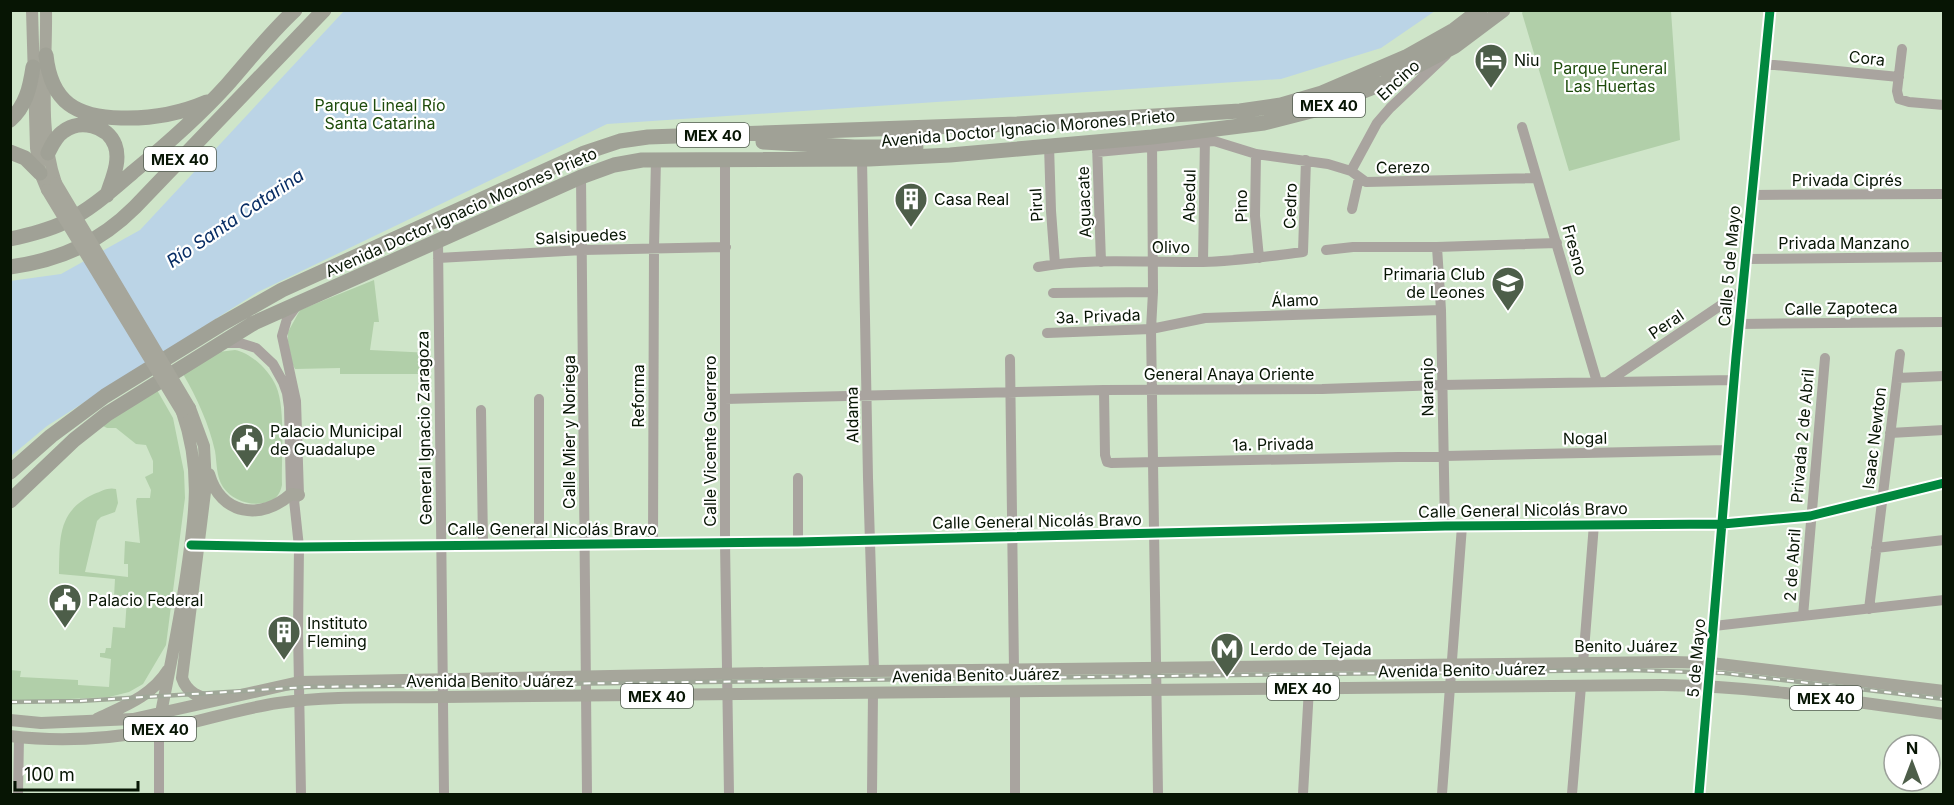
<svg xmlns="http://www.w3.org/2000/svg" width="1954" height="805" viewBox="0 0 1954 805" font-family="Inter,sans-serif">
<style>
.green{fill:#b1cfa9}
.water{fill:#bbd4e6}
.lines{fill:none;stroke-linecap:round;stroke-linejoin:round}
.minor{stroke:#a9a49f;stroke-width:10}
.major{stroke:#a6a69b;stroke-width:12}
.highway{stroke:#a0a196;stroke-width:15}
.rail-casing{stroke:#9fa798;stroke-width:4.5}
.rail{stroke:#fff;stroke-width:2;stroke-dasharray:7;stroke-linecap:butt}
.major-bridge{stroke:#a6a69b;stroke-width:12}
.cycleway-casing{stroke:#fff;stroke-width:13}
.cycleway{stroke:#00873e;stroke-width:9}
.labels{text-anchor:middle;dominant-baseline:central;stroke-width:4.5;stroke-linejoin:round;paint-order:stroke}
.shield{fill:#fff;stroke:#515b4f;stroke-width:1.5}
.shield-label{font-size:15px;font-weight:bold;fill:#071504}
.street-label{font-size:16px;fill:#071504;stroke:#fff}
.poi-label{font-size:16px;fill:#071504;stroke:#fff;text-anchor:start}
.park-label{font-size:16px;fill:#1e4c0c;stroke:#fff}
.water-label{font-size:18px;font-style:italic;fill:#082d64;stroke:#fff}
</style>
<rect width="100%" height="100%" fill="#cfe5c9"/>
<path class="green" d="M1524 10 1671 11 1680 140 1569 171 1522 13Z
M374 280 379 322H374L370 350 431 353V374H340V368L295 369 292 363 288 342V332L300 310Z
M235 350C251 353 269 370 276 386 286 408 281 460 282 485 280 495 275 501 264 503 249 506 232 500 223 487 216 476 217 463 215 451 209 424 197 398 183 374L218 352Z
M157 390 173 418 184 472 185 498 166 645 143 684 129 692 109 697 11 702 10 670 21 671 20 677 78 680V685L109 687 111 659 100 657V653H105L106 648H111L113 627 125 628 127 598 114 597 115 579 59 574C60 539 57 511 94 494 102 491 108 487 116 489L118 503 115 512 101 517 97 521 85 572 128 577V564H124L125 541 140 543 136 501 137 498H150L151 490 145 477 153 473V461L146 445 136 444 116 428H107L101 425Z"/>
<path class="water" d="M344 11H1435L1381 48 1281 79 607 124 258 292 47 426 11 456 10 281 61 274 140 230Z"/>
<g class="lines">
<path class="minor" d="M1902 49 1897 91 1899 99 1909 102 1944 105
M1764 64 1899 77
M1522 127 1597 382
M1152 137 1153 292 1151 329 1158 794
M1049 145 1051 211 1055 264
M1097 145 1101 262
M1097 152 1214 141 1256 154 1328 164 1351 171 1366 182 1537 178
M1256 154 1255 216 1259 258
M725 159V543L729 794
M862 159 868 478 874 671
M1351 171 1377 123 1390 108 1446 55
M581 177 587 794
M1751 195 1944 194
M1352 209 1359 178
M438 242 444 794
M1437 247 1441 310 1445 526
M1326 250 1353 247H1437L1557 243
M438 258 583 250 726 247
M1745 259 1944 257
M1203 262 1205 137
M1038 267C1092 257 1149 263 1203 262 1237 261 1270 256 1303 252L1306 160
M1053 293 1153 292
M1739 324 1944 322
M1047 333 1151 329 1205 318 1441 310
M225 343H240L256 348 273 364 283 382 287 393 289 407 291 494 294 500 299 547 298 631 301 794
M1010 359 1014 670
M1897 378 1944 376
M1607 382 1742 291
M1104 390 1105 455 1107 462 1111 463 1728 450
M539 399V544
M725 399 1104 390 1322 389 1442 385 1734 380
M481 410 483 544
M1890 433 1944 430
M798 478V542
M294 500 299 495 296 401 282 336 287 319 298 304
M653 544 654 248 656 159
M191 545 299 547 798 542 1445 526 1723 524 1810 516 1944 483
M1876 548 1944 540
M1869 609 1900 354
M1803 616 1825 358
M1714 626 1944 600
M1583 663 1594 524
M1015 691V794
M159 730V794
M18 794 19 737
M872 794 873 692
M1303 794 1309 688
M1442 794 1462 526
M1572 794 1581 686
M1699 794 1736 357 1770 10"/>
<path class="major" d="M32 10 36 148 40 173 47 190
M46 10C47 65 38 132 56 183
M190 408 204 446 206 484 182 678C187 693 199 697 213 701
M209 474C221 515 261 521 291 494L299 495
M160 718C169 673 178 629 185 583 194 521 203 473 182 412
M97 719C124 706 152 696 168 670
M10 720 41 723 133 719 299 682 874 671 1672 662 1711 663 1944 691
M10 736C58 742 109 739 157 730 197 723 237 709 278 703 332 695 389 698 443 697L1663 685C1757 686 1850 701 1944 714"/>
<path class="highway" d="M46 55C51 103 77 117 121 118 152 119 179 114 207 102
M10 120C26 106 30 87 33 67
M763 142 854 147H916
M10 152 25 158 40 173
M48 153C52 145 56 136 64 131 80 119 107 125 115 145 121 161 112 179 107 195
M10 239C29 235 46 231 63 223 89 211 111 191 133 172 166 145 198 117 227 85 249 60 270 33 295 10
M10 267C60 260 99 243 135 207L324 10
M10 472 51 436 105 396 220 325 282 290 584 153 620 141 648 137 1017 124 1189 114 1240 111 1281 105 1322 93 1406 57 1454 30 1480 10
M10 501 74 440 107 414 254 323 581 177 614 165 642 160 869 159 950 155 1152 137 1264 123 1315 110 1384 83 1455 46 1503 10"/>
<g class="rail-casing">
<path id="rail" d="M10 702 80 701 307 687 1630 670 1724 673 1944 699"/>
</g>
<use href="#rail" class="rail"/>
<path class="major-bridge" d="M56 183 190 408
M47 190 182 412"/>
<g class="cycleway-casing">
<path id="cycleway" d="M191 545 299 547 798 542 1445 526 1723 524 1810 516 1944 483
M1699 794 1736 357 1770 10"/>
</g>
<use href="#cycleway" class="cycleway"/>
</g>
<defs>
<g id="hotel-pin" transform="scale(1.725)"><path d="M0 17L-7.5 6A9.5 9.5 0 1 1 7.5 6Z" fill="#4d5e49" stroke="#fff"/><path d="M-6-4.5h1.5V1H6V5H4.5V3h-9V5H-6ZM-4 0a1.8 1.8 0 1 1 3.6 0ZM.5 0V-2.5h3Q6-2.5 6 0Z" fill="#fff"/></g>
<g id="building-pin" transform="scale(1.725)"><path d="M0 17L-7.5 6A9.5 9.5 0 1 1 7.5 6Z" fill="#4d5e49" stroke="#fff"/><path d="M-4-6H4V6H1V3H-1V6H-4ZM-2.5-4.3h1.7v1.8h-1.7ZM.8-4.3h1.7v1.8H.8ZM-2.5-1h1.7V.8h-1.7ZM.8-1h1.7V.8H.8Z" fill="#fff"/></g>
<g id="school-pin" transform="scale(1.725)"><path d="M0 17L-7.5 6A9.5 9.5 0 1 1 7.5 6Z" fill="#4d5e49" stroke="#fff"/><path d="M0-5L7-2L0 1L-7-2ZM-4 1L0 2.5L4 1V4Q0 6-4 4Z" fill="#fff"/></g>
<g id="civic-pin" transform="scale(1.725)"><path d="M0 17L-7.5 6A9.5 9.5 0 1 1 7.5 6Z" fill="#4d5e49" stroke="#fff"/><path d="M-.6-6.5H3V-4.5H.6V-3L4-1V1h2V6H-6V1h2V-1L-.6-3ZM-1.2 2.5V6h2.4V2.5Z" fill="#fff"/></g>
<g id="metro-pin" transform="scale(1.725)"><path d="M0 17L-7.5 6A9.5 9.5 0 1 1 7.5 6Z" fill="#4d5e49" stroke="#fff"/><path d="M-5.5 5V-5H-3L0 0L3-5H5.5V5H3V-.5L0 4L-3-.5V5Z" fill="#fff"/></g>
</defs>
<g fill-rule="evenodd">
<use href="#hotel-pin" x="1491" y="60"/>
<use href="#building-pin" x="911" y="199"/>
<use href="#school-pin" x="1508" y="283"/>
<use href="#civic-pin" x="247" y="440"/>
<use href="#civic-pin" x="65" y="600"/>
<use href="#building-pin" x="284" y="632"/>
<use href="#metro-pin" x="1227" y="649"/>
</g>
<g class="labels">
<g class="shield">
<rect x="1293" y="93" width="72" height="24" rx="4.5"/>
<rect x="677" y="123" width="72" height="24" rx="4.5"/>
<rect x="144" y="147" width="72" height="24" rx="4.5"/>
<rect x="1267" y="676" width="72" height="24" rx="4.5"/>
<rect x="621" y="684" width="72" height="24" rx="4.5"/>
<rect x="1790" y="686" width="72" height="24" rx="4.5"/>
<rect x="124" y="717" width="72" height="24" rx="4.5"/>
</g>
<g class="shield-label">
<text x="1329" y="105">MEX 40</text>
<text x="713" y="135">MEX 40</text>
<text x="180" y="159">MEX 40</text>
<text x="1303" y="688">MEX 40</text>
<text x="657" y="696">MEX 40</text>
<text x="1826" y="698">MEX 40</text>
<text x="160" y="729">MEX 40</text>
</g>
<g class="street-label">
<text transform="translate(1867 58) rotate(6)">Cora</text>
<text transform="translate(1398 80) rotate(-43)">Encino</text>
<text transform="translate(1028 128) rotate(-5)">Avenida Doctor Ignacio Morones Prieto</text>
<text transform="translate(1403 167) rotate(-1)">Cerezo</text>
<text x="1847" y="180">Privada Ciprés</text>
<text transform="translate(1189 196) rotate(-89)">Abedul</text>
<text transform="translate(1084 202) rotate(-92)">Aguacate</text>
<text transform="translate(1036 205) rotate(-93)">Pirul</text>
<text transform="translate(1241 206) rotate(-91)">Pino</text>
<text transform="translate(1290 206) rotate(-88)">Cedro</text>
<text transform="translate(461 212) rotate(-24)">Avenida Doctor Ignacio Morones Prieto</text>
<text transform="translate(581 236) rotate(-3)">Salsipuedes</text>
<text x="1844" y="243">Privada Manzano</text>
<text x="1171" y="247">Olivo</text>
<text transform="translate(1575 250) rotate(74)">Fresno</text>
<text transform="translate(1729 266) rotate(-85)">Calle 5 de Mayo</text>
<text transform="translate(1295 300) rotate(-2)">Álamo</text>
<text transform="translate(1841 308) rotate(-1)">Calle Zapoteca</text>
<text transform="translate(1098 316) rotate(-2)">3a. Privada</text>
<text transform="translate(1666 324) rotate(-34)">Peral</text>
<text x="1229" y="374">General Anaya Oriente</text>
<text transform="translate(1427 387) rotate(-91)">Naranjo</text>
<text transform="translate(638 396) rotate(-90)">Reforma</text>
<text transform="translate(852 415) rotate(-91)">Aldama</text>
<text transform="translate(424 428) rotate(-91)">General Ignacio Zaragoza</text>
<text transform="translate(569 432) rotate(-90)">Calle Mier y Noriega</text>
<text transform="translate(1802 436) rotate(-85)">Privada 2 de Abril</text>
<text transform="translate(1585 438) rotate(-1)">Nogal</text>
<text transform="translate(1874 438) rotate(-83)">Isaac Newton</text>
<text transform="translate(710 441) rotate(-90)">Calle Vicente Guerrero</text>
<text transform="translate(1273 444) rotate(-1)">1a. Privada</text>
<text transform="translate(1523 510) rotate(-1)">Calle General Nicolás Bravo</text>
<text transform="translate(1037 521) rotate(-1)">Calle General Nicolás Bravo</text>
<text x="552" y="529">Calle General Nicolás Bravo</text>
<text transform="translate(1792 565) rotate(-86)">2 de Abril</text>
<text x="1626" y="646">Benito Juárez</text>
<text transform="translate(1696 658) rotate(-85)">5 de Mayo</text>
<text transform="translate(1462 670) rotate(-1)">Avenida Benito Juárez</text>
<text transform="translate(976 675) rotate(-1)">Avenida Benito Juárez</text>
<text x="490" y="681">Avenida Benito Juárez</text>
</g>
<g class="poi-label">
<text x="1514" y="60">Niu</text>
<text x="934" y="199">Casa Real</text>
<text x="1485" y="274" text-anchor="end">Primaria Club<tspan x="1485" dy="18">de Leones</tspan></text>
<text x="270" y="431">Palacio Municipal<tspan x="270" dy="18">de Guadalupe</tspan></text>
<text x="88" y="600">Palacio Federal</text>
<text x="307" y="623">Instituto<tspan x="307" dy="18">Fleming</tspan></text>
<text x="1250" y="649">Lerdo de Tejada</text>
</g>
<g class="park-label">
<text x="1610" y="68">Parque Funeral<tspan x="1610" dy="18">Las Huertas</tspan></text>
<text x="380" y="105">Parque Lineal Río<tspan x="380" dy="18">Santa Catarina</tspan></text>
</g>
<g class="water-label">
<text transform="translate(235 218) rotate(-34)">Río Santa Catarina</text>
</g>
</g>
<rect width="1954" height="805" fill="none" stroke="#071504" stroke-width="24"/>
<g transform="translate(1912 763)"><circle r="28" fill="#ffffff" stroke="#9ca19b" stroke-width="1.5"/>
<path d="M0-4.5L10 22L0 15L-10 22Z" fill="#4d5e49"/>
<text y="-9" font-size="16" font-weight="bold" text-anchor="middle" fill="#071504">N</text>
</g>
<path d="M15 781v9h123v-9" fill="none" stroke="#071504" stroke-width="3"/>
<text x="24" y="781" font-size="18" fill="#071504" stroke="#ffffff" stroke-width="4.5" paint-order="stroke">100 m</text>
</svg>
